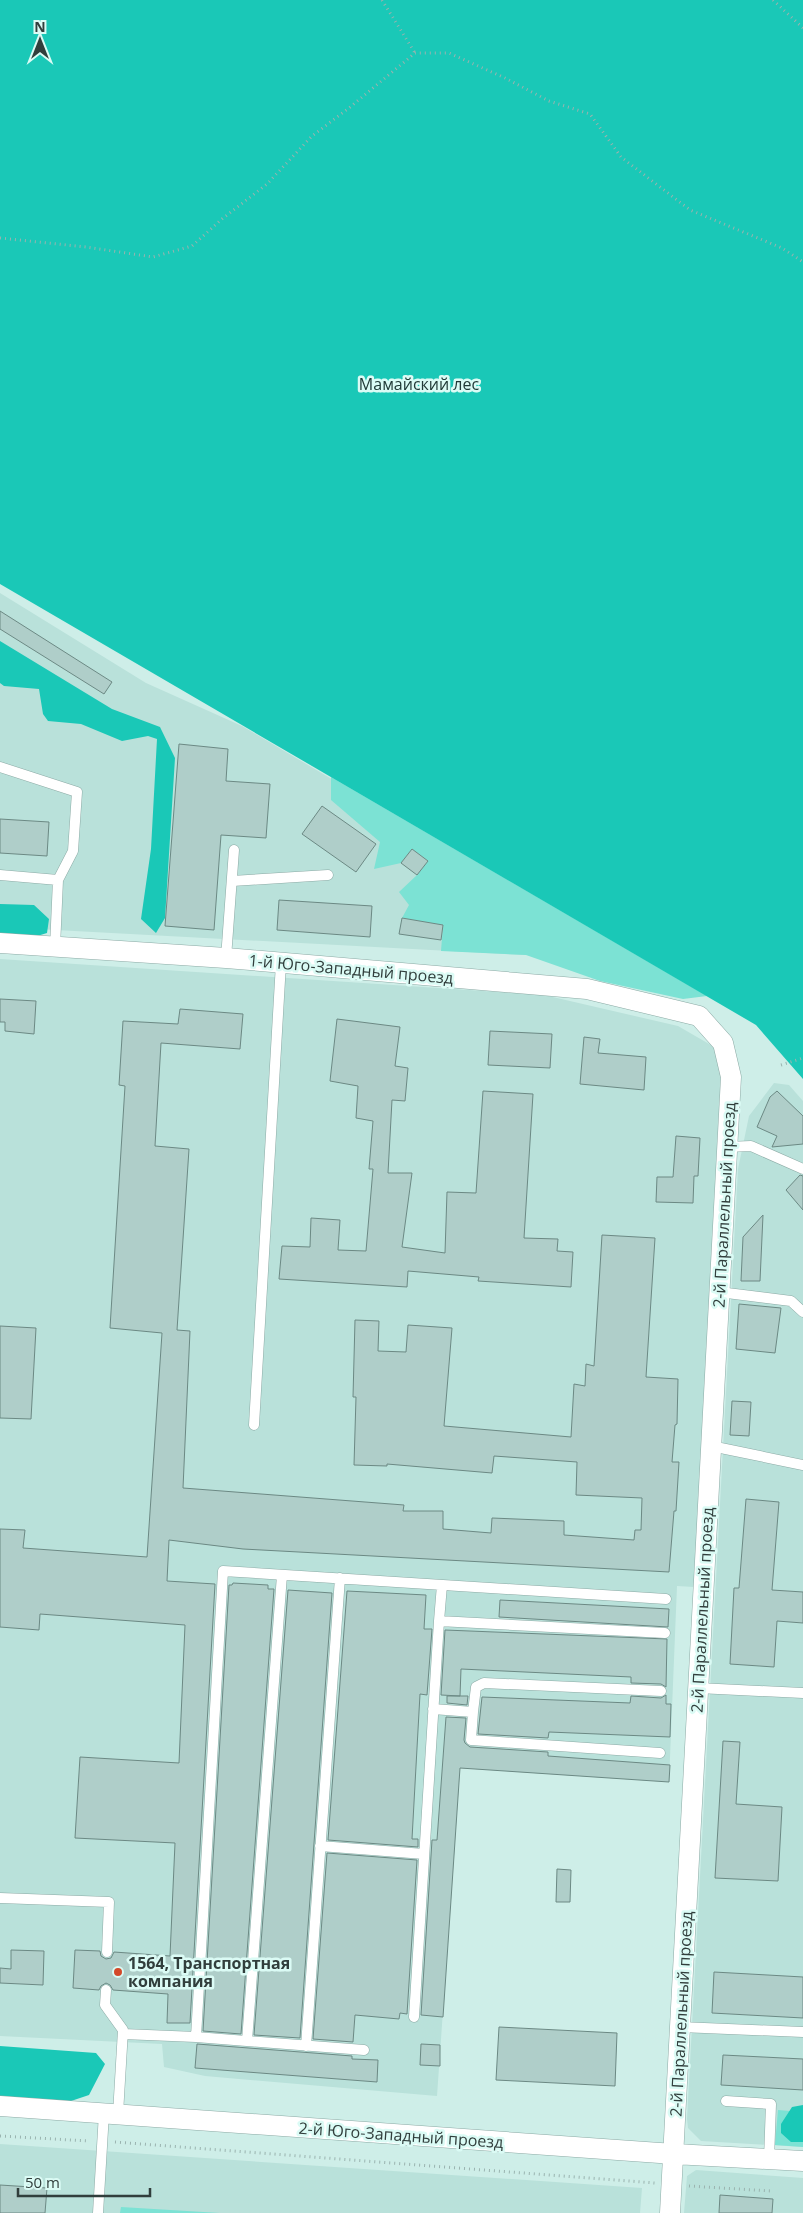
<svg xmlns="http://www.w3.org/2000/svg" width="803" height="2213" viewBox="0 0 803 2213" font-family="'Open Sans',sans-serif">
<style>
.built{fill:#b9e1da}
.green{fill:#7ce2d4}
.forest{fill:#1ac8b7}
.building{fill:#afcec9;stroke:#6c8984}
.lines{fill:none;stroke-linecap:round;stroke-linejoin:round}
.lane-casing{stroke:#8caaa5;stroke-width:11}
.street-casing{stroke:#8caaa5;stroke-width:21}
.path{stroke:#9ab3af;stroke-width:3;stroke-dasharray:1 4;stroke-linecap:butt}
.lane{stroke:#fff;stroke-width:10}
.street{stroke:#fff;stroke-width:20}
.poi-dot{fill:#d3492a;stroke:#dbfbf5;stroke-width:2}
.labels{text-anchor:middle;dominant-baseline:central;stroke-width:5;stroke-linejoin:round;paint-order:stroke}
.park-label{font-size:16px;fill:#213a37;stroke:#dbfbf5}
.street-label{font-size:16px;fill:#313e3c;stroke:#dbfbf5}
.poi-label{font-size:16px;font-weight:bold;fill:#313e3c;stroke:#dbfbf5;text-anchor:start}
</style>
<rect width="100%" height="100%" fill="#ceeee8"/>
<path class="built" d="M0 593 146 683 242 726 528 895 526 955 0 927Z
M0 959 544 995 678 1026 716 1048 721 1071 694 1587 677 1586 669 1782 460 1768 437 2096 205 2076 164 2067 162 2044 0 2036Z
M774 1083 789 1085 803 1101V2147L701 2141 688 2128 687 2119 738 1169 749 1116Z
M0 2144 642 2188 640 2213H0Z
M696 2170 803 2178V2213H684L687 2176Z"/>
<path class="green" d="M331 777 707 996 683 999 600 981 526 955 441 951 443 925 402 918 409 905 399 892 417 875 428 861 412 849 401 863 374 869 380 842 331 800Z
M778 2110 803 2112V2147L775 2145Z
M121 2207 220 2213H120Z"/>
<path class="forest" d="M0 0H803V1079L756 1025 0 584Z
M0 641 112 709 160 727 175 758 165 918 156 933 141 919 151 849 157 739 148 736 122 741 81 724 48 721 43 714 39 689 4 686 0 683Z
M0 904 34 905 49 919 47 933 34 937 0 935Z
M0 2046 96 2053 105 2064 89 2095 68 2102 0 2097Z
M803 2105V2142H791L781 2133V2124L792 2107Z"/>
<path class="building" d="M0 611 112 682 104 694 0 629Z
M179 744 228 749 226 781 270 784 266 838 221 835 214 930 165 926Z
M322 806 376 844 356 872 302 834Z
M0 819 49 822 47 856 0 853Z
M412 849 428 861 417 875 401 863Z
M279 900 372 906 370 937 277 930Z
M402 918 443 925 441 940 399 934Z
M0 999 36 1001 34 1034 5 1031V1022H0Z
M180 1009 243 1014 240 1049 161 1043 155 1146 189 1149 177 1330 190 1331 183 1488 404 1505 403 1511H443V1529L491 1533 492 1518 564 1521V1535L634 1540 635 1530H641L642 1498 576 1495 577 1462 494 1456 492 1473 387 1464V1466L354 1465 356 1397H353L355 1320 379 1321 378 1351 406 1352 408 1325 452 1328 444 1426 571 1437 574 1384 585 1386 586 1364 594 1366 602 1235 655 1238 646 1377 678 1379 677 1424 675 1425 672 1462H679L676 1511H674L669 1572 243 1549 169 1540 167 1581 215 1584 190 2023H167L168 1994 113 1990 110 1985 106 1983 101 1986 99 1990 73 1988 75 1950 100 1951 101 1956 106 1959 111 1958 114 1952 170 1956 175 1843 75 1838 80 1757 179 1763 185 1625 40 1614 39 1630 0 1627V1529L25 1530 23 1548 147 1557 162 1333 110 1328 125 1086 119 1085 123 1021 178 1024Z
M337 1019 400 1027 395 1066 408 1068 405 1101 392 1100 388 1173H412L402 1247 445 1253 447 1192 476 1193 483 1091 533 1094 524 1238 558 1239 557 1251 573 1252 571 1287 478 1281 479 1277 408 1271 407 1287 279 1279 282 1246 310 1247 311 1218 340 1220 338 1250 366 1251 373 1169H369L373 1121 356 1118 358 1086 330 1081Z
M490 1031 552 1034 550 1068 488 1065Z
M584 1037 600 1039 598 1053 646 1057 644 1090 580 1084Z
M777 1091 803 1116V1144L772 1147 777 1136 757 1127 770 1097Z
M676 1136 700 1138 698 1176H694L693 1203 656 1202 657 1177H673Z
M800 1175 803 1176V1210L786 1190Z
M763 1215 760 1281H741L743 1237Z
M739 1304 781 1308 775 1353 736 1349Z
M0 1326 36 1328 31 1419 0 1418Z
M732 1401 751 1402 749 1436 730 1435Z
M746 1499 779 1502 772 1590 803 1592V1623L777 1621 774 1667 730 1664 734 1588H739Z
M233 1583 268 1585V1589H274L241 2034 203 2031 229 1585H232Z
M288 1590 332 1593 300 2038 254 2035Z
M347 1591 426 1595 424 1629H432L427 1695 420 1694 412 1839H418V1847L328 1840Z
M500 1600 669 1609 668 1627 499 1617Z
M445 1630 667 1639 666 1687 661 1684 631 1683V1677L461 1669 460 1696 441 1695Z
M666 1695V1704H671L670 1737 549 1732 548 1738 478 1734 482 1697 630 1703 631 1696 661 1698Z
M447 1696H468L467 1705 447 1703Z
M446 1717 466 1718 464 1740 465 1743 470 1747 548 1752V1756L670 1765 669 1782 460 1768 443 2017 421 2015 432 1840H437Z
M723 1741 740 1742 736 1804 782 1807 778 1881 715 1878Z
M327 1853 417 1860 407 2014 400 2013 399 2019 355 2015 353 2042 313 2039Z
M557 1869 571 1870 570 1902H556Z
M11 1950 44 1951 43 1985 0 1983V1968L11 1969Z
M714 1972 803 1977V2018L712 2013Z
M499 2027 617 2033 615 2086 496 2080Z
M197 2044 352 2056V2059L378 2060 377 2082 195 2068Z
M421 2044 440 2045V2066L420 2065Z
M723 2055 803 2059V2090L721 2085Z
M0 2185 47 2188 45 2213H0Z
M720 2195 773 2199 772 2213H719Z"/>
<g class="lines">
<g class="lane-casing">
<path id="lane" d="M0 767 77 792 73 851 58 880
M0 875 58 880 55 947
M232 881 328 875
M226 958 234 850
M727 1147 751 1146 803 1169
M719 1292 791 1301 803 1312
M254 1425 281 963
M711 1446 803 1465
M442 1585 439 1621 665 1633
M698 1688 803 1693
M433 1709 473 1712 471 1740 660 1753
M473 1712 476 1687 484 1683 661 1691
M320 1846 424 1854
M0 1898 109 1902 107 1952
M106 1990 105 2005 123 2030 118 2114
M414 2017 439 1621
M680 2027 803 2032
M123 2034 196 2037 364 2050
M196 2037 223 1571 666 1599
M247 2041 282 1575
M306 2046 340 1578
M726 2101 771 2104 769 2159
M98 2213 104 2113"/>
</g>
<g class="street-casing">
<path id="street" d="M0 943 226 958 587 989 699 1016 723 1043 731 1077 670 2213
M0 2106 674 2154 803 2161"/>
</g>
<path class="path" d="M382 0 415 53
M773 0 803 28
M0 238 86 247 153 257 192 246 222 219 267 184 312 136 349 108 415 53H449L505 78 549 101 590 114 621 157 690 210 782 248 803 262
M781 1065 803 1058
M0 2136 89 2141
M115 2142 655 2183
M689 2186 771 2191"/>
<use href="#lane" class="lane"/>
<use href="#street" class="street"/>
</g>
<circle class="poi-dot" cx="118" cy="1972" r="5"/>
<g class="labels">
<g class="park-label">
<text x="419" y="384">Мамайский лес</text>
</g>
<g class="street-label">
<text transform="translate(351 969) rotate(5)">1-й Юго-Западный проезд</text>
<text transform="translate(724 1205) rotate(-87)">2-й Параллельный проезд</text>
<text transform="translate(702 1610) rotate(-87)">2-й Параллельный проезд</text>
<text transform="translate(681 2014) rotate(-87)">2-й Параллельный проезд</text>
<text transform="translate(401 2135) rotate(4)">2-й Юго-Западный проезд</text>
</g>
<g class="poi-label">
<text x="128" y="1963">1564, Транспортная<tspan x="128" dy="18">компания</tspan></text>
</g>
</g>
<g transform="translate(40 40)" stroke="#dbfbf5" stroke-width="4" paint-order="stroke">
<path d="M0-4L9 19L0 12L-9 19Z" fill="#313e3c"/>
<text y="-8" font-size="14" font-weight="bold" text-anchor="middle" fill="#313e3c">N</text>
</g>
<path d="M18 2188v8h132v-8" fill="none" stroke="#313e3c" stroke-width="2.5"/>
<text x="25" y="2188" font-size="15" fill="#313e3c" stroke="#dbfbf5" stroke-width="4" paint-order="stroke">50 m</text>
</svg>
